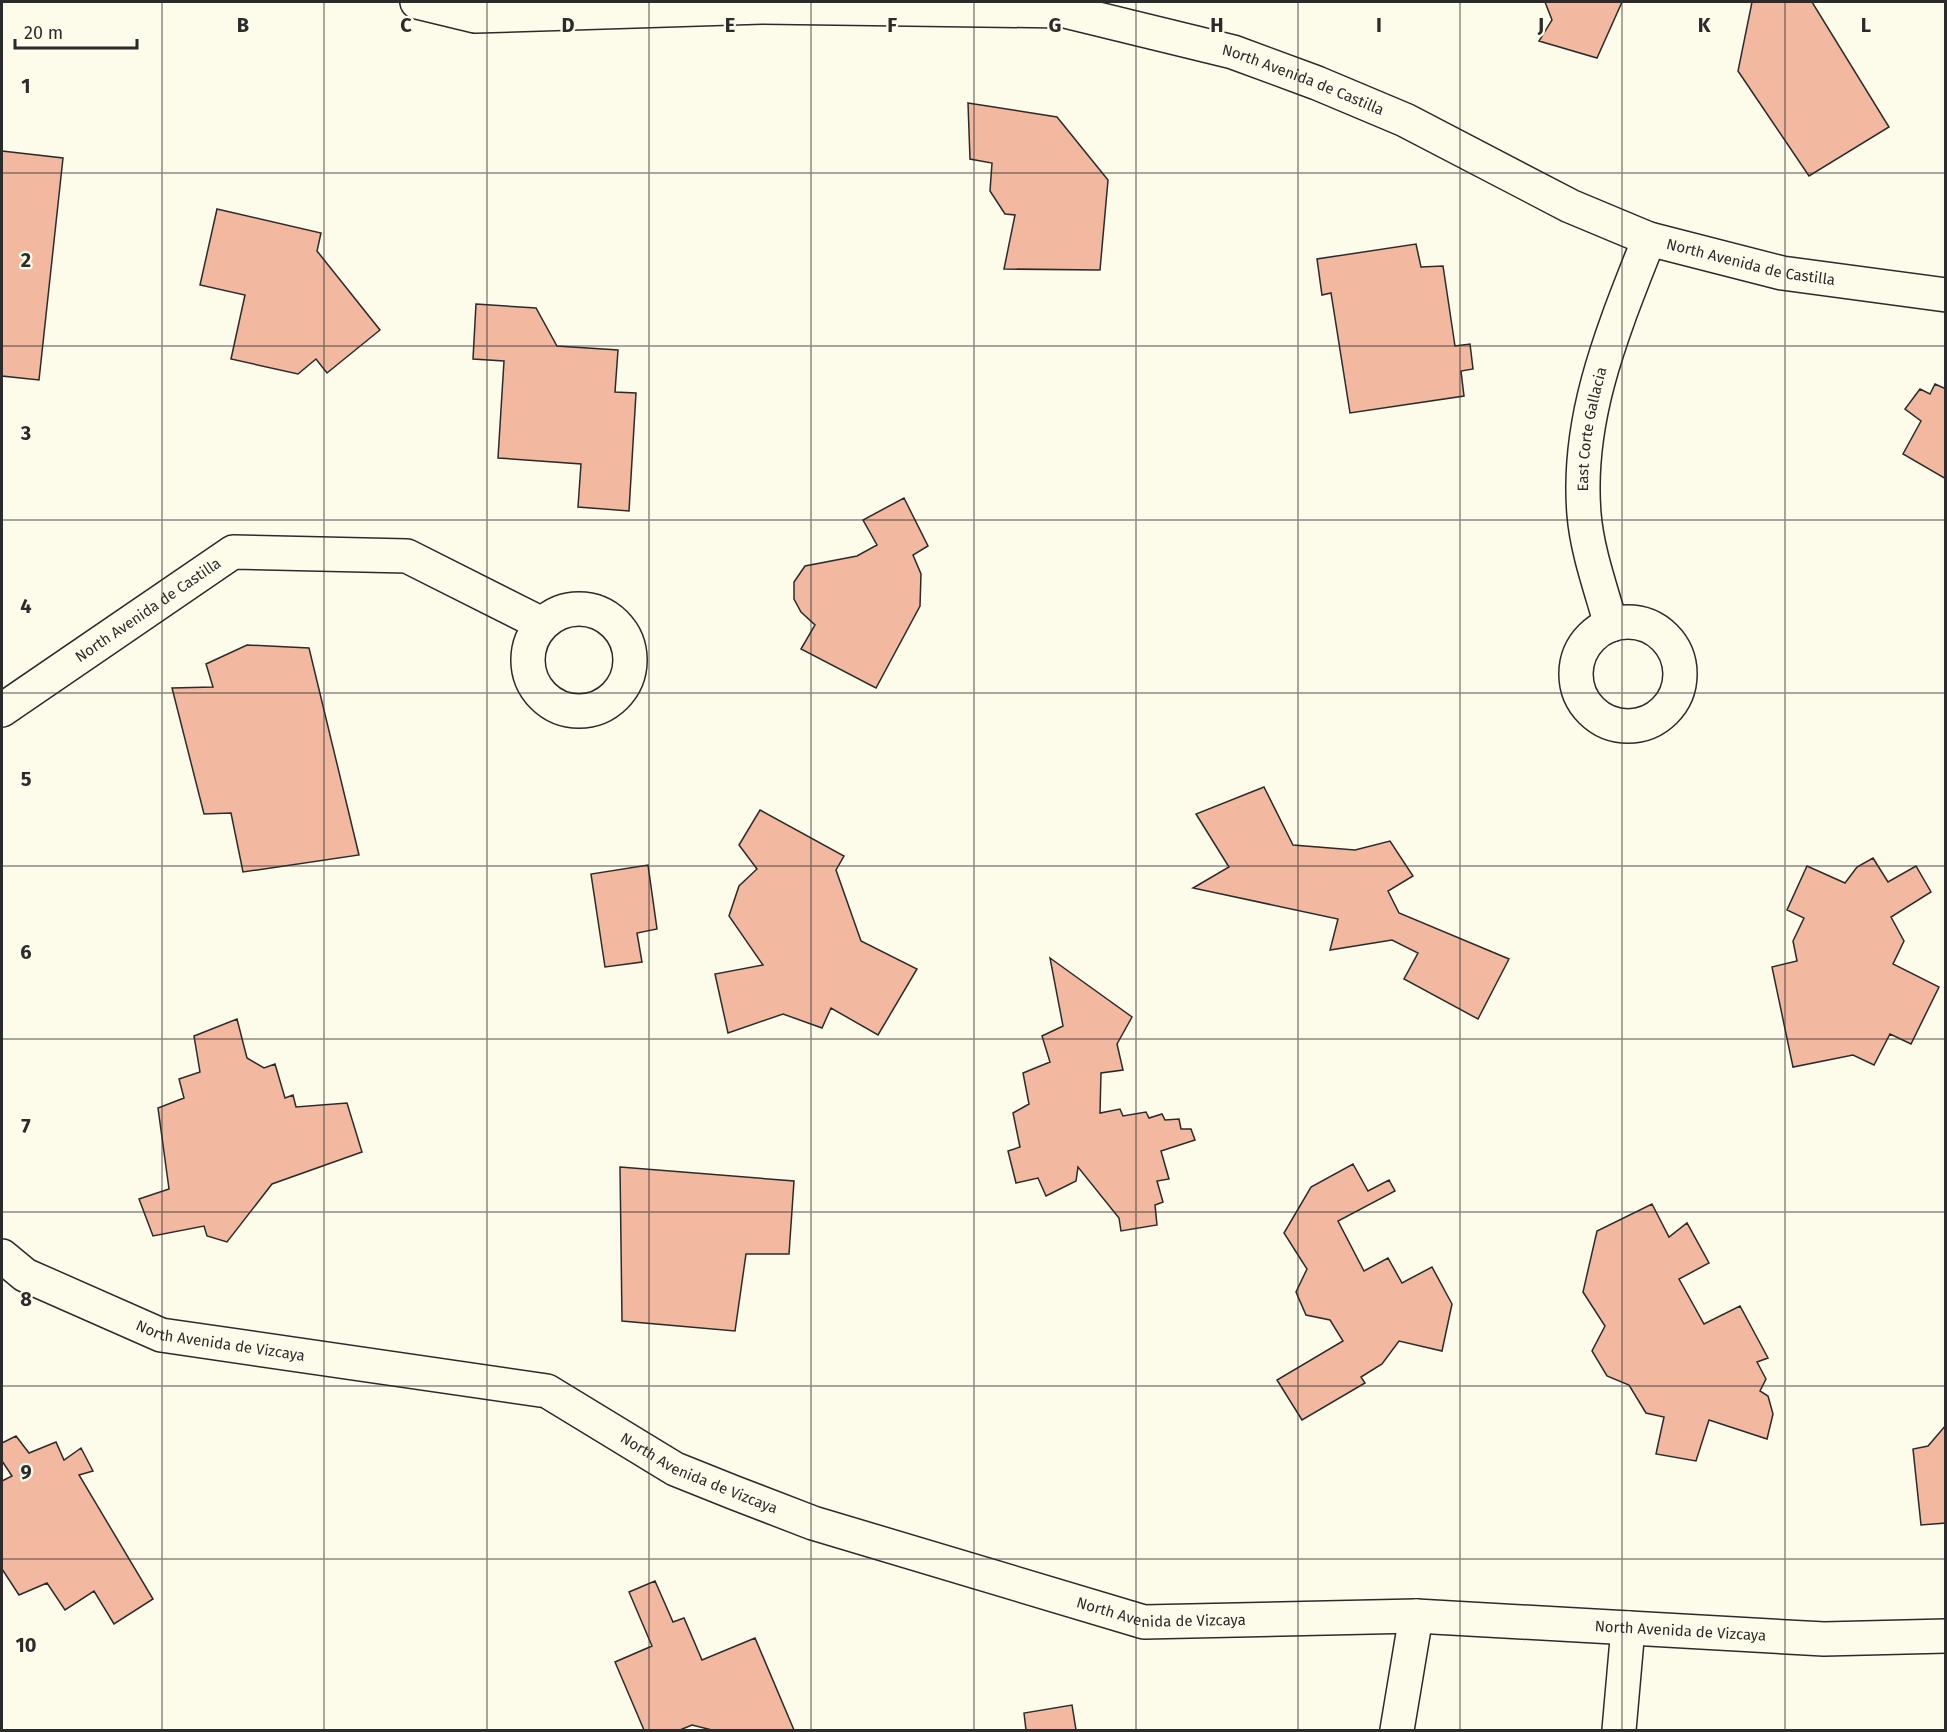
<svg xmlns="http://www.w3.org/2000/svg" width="1947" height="1732" viewBox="0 0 1947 1732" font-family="'Fira Sans',sans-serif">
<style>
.building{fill:#f2b8a0;stroke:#2b2b2b;stroke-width:1.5}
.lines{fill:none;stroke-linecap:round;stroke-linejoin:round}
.minor-casing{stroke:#2b2b2b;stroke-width:36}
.minor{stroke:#fdfbea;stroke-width:33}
.grid{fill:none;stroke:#2b2b2b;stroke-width:1.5;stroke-opacity:0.55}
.labels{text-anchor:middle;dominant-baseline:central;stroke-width:4.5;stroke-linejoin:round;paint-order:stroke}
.street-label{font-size:15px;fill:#2b2b2b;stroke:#fdfbea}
.grid-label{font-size:20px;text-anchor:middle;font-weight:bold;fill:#2b2b2b;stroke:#fdfbea;stroke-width:4.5;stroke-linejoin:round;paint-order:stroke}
</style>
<rect width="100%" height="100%" fill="#fdfbea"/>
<path class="building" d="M1545 2H1622L1597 58 1539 41 1552 20Z
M1752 2H1812L1889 127 1809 176 1738 71Z
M968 103 1057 117 1108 180 1100 270 1004 269 1015 215 1005 214 990 191 992 163 970 159Z
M2 151 63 158 39 380 2 376Z
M217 209 321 233 317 251 380 330 327 373 316 359 298 374 231 359 245 295 200 285Z
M1416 244 1421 267 1443 266 1455 346 1470 344 1473 369 1461 371 1464 396 1350 413 1331 293 1322 295 1317 259Z
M476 304 536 308 557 346 618 350 615 392 636 393 629 511 578 507 581 464 498 458 504 361 473 359Z
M1935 384 1946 389V479L1903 454 1921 421 1905 409 1920 389 1930 394Z
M904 498 928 546 913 555 921 574 920 606 876 688 801 649 815 625 801 612 794 599V582L805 566 857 556 877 545 863 520Z
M247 645 309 648 359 855 243 872 231 813 204 814 172 688 213 687 206 664Z
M1264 787 1293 845 1355 850 1390 841 1413 876 1388 891 1399 913 1509 959 1478 1019 1404 979 1418 953 1392 940 1330 950 1338 919 1193 888 1229 867 1196 814Z
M760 810 844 856 836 870 861 941 917 969 878 1035 831 1008 822 1028 783 1014 728 1033 715 974 763 965 729 916 739 886 757 869 739 845Z
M1873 858 1888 882 1916 866 1931 892 1891 917 1904 941 1893 964 1939 987 1911 1044 1890 1034 1874 1065 1853 1055 1793 1067 1772 967 1797 961 1793 941 1804 918 1787 910 1807 866 1845 883 1857 867Z
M648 865 657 929 637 933 642 962 605 967 591 874Z
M1050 958 1132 1017 1117 1044 1123 1070 1101 1073 1100 1113 1120 1109 1123 1116 1146 1112 1149 1118 1162 1114 1165 1120 1179 1119 1181 1129H1191L1195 1140 1161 1151 1169 1179 1157 1181 1163 1202 1155 1205 1157 1225 1121 1231 1119 1218 1078 1167 1076 1181 1046 1196 1038 1178 1016 1183 1008 1151 1020 1147 1013 1113 1029 1104 1023 1073 1050 1062 1042 1036 1063 1026Z
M237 1019 247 1058 264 1068 275 1064 285 1098 293 1095 296 1107 347 1103 362 1152 272 1184 227 1242 207 1236 204 1226 153 1236 139 1199 169 1189 158 1108 184 1098 179 1079 200 1072 194 1036Z
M1353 1164 1368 1191 1389 1180 1395 1191 1338 1221 1364 1271 1388 1258 1402 1283 1432 1267 1452 1304 1442 1351 1399 1341 1382 1364 1361 1377 1365 1383 1302 1420 1277 1380 1343 1341 1330 1320 1306 1315 1296 1292 1307 1269 1284 1233 1311 1187Z
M620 1167 794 1181 789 1254H746L735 1331 622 1321Z
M1652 1204 1669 1237 1687 1223 1709 1263 1679 1279 1704 1324 1740 1306 1768 1358 1757 1362 1766 1379 1760 1391 1768 1396 1773 1414 1767 1439 1709 1420 1696 1461 1656 1454 1664 1417 1646 1413 1629 1385 1607 1376 1592 1351 1605 1326 1583 1292 1597 1231Z
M1946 1425V1523L1921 1525 1913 1449 1928 1446Z
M16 1436 29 1453 56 1442 64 1460 81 1448 93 1471 79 1475 153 1599 114 1624 94 1591 65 1610 47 1583 19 1595 2 1569V1481L12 1476 2 1461V1443Z
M655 1581 673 1622 684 1618 702 1660 755 1638 794 1730H712L692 1725 680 1730H644L615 1662 652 1646 629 1592Z
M1072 1705 1076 1730H1026L1024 1713Z"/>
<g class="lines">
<g class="minor-casing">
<g id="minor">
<path id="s1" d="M417 2 475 16 762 7 1065 11 1233 52 1317 83 1405 120 1570 206 1649 239 1782 273 1946 295"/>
<circle cx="579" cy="660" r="51"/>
<circle cx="1628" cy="674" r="52"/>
<path id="s2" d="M1611 625C1601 589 1587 551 1584 514 1576 416 1614 328 1649 239"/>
<path id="s3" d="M2 710 233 552 407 556 542 624"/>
<path id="s4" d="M2 1256 25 1275 161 1335 547 1391 675 1469 735 1493 813 1523 1144 1622 1416 1616 1824 1639 1946 1636"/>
<path d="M1397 1730 1416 1616"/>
<path d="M1619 1730 1628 1628"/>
</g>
</g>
<use href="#minor" class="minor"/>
</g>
<path class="grid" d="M162 2V1730M324 2V1730M487 2V1730M649 2V1730M811 2V1730M974 2V1730M1136 2V1730M1298 2V1730M1460 2V1730M1622 2V1730M1785 2V1730M2 173H1946M2 346H1946M2 520H1946M2 693H1946M2 866H1946M2 1039H1946M2 1212H1946M2 1386H1946M2 1559H1946"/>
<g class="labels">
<g class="street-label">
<text stroke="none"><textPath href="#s1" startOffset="898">North Avenida de Castilla</textPath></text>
<text stroke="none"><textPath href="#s1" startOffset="1384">North Avenida de Castilla</textPath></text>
<text stroke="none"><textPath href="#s2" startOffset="200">East Corte Gallacia</textPath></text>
<text stroke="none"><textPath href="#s3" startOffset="177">North Avenida de Castilla</textPath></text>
<text stroke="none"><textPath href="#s4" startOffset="238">North Avenida de Vizcaya</textPath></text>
<text stroke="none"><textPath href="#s4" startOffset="742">North Avenida de Vizcaya</textPath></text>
<text stroke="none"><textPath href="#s4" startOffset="1228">North Avenida de Vizcaya</textPath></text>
<text stroke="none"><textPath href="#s4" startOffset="1749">North Avenida de Vizcaya</textPath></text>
</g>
</g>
<g class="grid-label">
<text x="243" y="32">B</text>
<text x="406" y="32">C</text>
<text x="568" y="32">D</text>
<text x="730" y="32">E</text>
<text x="892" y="32">F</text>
<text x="1055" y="32">G</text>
<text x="1217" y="32">H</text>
<text x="1379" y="32">I</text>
<text x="1541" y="32">J</text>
<text x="1704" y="32">K</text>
<text x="1866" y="32">L</text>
<text x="26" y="93">1</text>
<text x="26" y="267">2</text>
<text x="26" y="440">3</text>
<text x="26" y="613">4</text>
<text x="26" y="786">5</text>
<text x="26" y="959">6</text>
<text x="26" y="1133">7</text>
<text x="26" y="1306">8</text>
<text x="26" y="1479">9</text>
<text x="26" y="1652">10</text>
</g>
<rect width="1947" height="1732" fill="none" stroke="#2b2b2b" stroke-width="6"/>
<path d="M15 39v9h122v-9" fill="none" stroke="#2b2b2b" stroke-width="3"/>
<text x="24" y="39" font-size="18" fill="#2b2b2b" stroke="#fdfbea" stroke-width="4.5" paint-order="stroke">20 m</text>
</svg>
